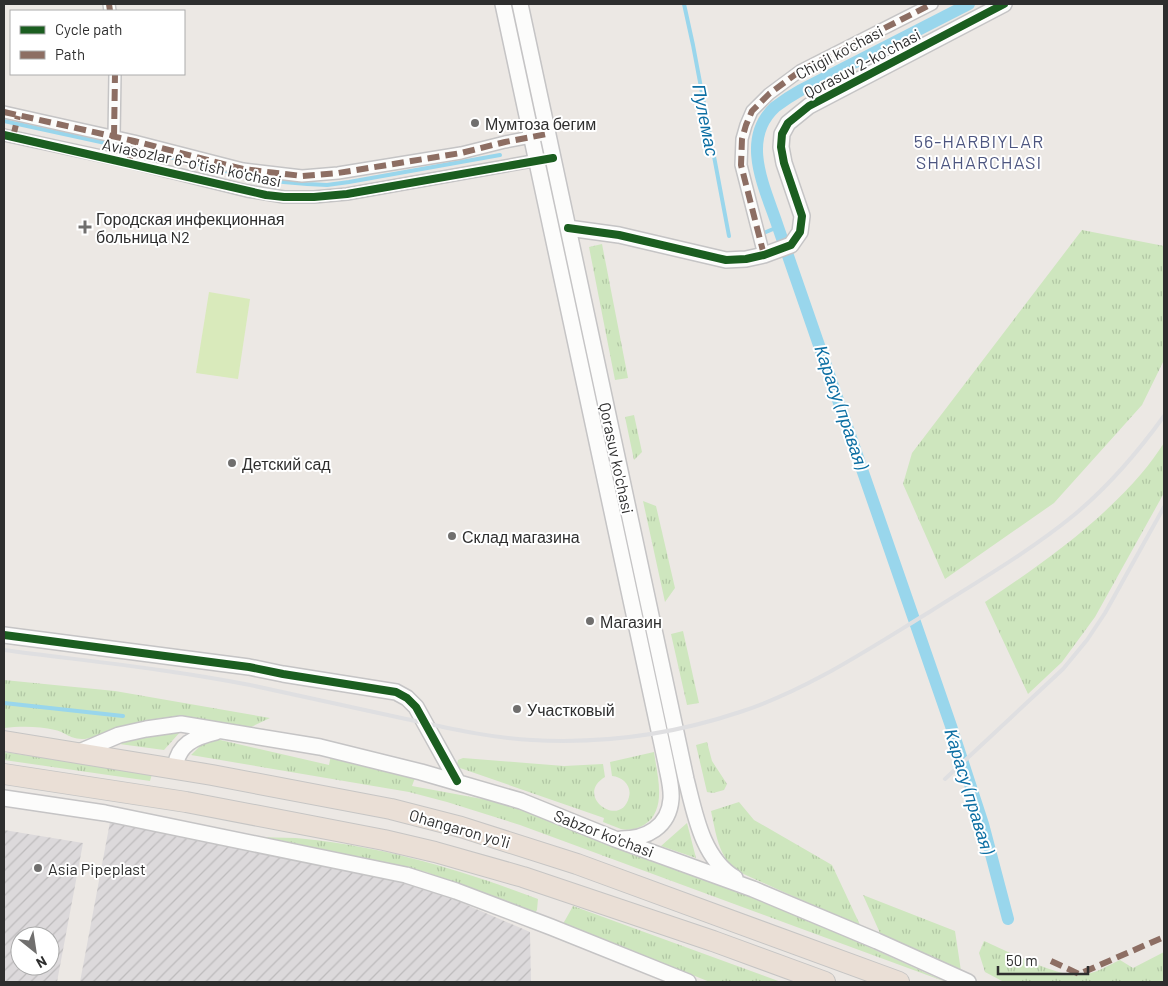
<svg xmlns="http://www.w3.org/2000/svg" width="1168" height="986" viewBox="0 0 1168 986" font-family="Barlow,sans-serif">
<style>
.industrial{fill:url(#industrial-furrows);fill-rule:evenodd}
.grass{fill:url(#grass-tufts)}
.pitch{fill:#d9eabb}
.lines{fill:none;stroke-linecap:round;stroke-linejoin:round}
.stream{stroke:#99d6ec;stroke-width:4}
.canal{stroke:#99d6ec;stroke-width:12}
.street-casing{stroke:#c5c4c5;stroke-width:14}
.secondary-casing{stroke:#c5c4c5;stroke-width:18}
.highway-casing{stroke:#c6c5c4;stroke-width:22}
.street{stroke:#fcfcfb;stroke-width:11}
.secondary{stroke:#fcfcfb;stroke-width:15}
.highway{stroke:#eadfd6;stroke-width:20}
.rail{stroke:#dfdfe1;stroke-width:4}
.quiet{stroke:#8d6e63;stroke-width:6;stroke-dasharray:12 6;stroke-linecap:butt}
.cycleway-casing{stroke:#fff;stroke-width:11}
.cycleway{stroke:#1b5e20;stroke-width:8}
.poi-dot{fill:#706f6e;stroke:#fff;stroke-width:2}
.labels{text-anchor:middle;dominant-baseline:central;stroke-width:4;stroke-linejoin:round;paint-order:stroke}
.street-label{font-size:16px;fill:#2e2e2e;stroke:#fff}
.poi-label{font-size:16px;fill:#2e2e2e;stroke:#fff;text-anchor:start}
.water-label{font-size:18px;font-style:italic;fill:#0d6fa3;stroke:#fff}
.neighbourhood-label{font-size:18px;letter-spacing:1px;fill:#4d5680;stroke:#fff}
</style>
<defs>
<pattern id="industrial-furrows" width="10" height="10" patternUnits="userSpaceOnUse" patternTransform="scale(1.25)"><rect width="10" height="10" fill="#dcd9db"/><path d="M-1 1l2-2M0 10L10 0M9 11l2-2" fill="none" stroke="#bdbbbc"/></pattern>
<pattern id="grass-tufts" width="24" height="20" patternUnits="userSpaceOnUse" patternTransform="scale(1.25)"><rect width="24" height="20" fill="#cee6be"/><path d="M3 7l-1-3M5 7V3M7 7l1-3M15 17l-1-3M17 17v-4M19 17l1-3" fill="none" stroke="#b1c6a4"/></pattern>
</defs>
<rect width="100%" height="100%" fill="#ece8e4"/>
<path class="industrial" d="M110 822 402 882 446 896 530 932 531 982H80Z
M4 830 83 843 57 982H4ZM20 936H50V966H20Z"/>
<path class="grass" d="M1082 230 1164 246V360L1142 405 1054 503 945 579 903 484 912 453Z
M602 244 628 378 615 380 589 247Z
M634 415 642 452 634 460 625 417Z
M1164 443V493L1095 617 1062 662 1028 694 985 602C1042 564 1097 525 1141 474 1150 464 1157 453 1164 443Z
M643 501 656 506 675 588 665 602Z
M683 631 699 703 687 705 671 634Z
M4 680 115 691 270 718 251 727 176 716 85 739C68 739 68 733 55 730 39 726 20 726 4 728Z
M181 731 164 750 112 743 147 734Z
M216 739 329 765 331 755 416 775 412 786 504 803 751 897 820 925 946 982 520 825 447 802 409 792 191 755 202 744Z
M707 742 712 761 727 784 724 790 713 793 707 792 696 745Z
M4 752 152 774 150 781 4 760Z
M654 752C657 775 668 810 644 825 637 829 628 831 621 829 615 827 609 824 603 822L604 818 460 768 457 764 458 760 463 758 564 766 603 764 605 777C573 796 621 830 629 797 632 786 623 777 612 776L610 762Z
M739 802 754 820 832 865 861 927 737 871C718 856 716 833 711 811Z
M687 823 696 858 661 846Z
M264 837C278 838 292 837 306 839 386 847 464 871 538 899L537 910 535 913 426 872Z
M863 895 955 931 961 971 880 933Z
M573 906 781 982H710L563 924Z
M984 941C1005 950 1060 978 1080 975 1095 974 1107 966 1120 960L1133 968 1164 952V982H1004L985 972 979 953Z"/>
<path class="pitch" d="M209 292 250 299 238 379 196 373Z"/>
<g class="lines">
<path class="stream" d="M684 4 693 45 729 236
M4 121 179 159 260 180 307 184 327 185 349 182 500 155
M766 232 778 227
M4 703 123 716"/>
<path class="canal" d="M969 4 801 90C792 95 783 101 775 107 739 140 766 190 778 227L951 726 983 824 1008 919"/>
<g class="street-casing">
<path id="street" d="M109 4 110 11
M4 112 134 141 243 169 302 176 338 173 461 153 505 142 547 134
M4 135 129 162 247 191 284 197H314L347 194 544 159
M114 137 115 74
M764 255 741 165 742 139 746 125 752 111 769 94 800 71 932 4"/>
</g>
<g class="secondary-casing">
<path id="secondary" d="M503 4 666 763C668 775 672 787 671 799 669 827 646 839 621 839
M520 4 686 779C695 814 702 858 735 878
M568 228 619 235 726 260 746 259 764 255 791 245 800 232 802 216 784 163 781 147 782 134 788 123 809 106 1004 4
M4 635 249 667 283 674 396 692 407 698 416 707 457 781
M77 753 119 735 146 729 181 724 320 747 421 772 521 801 615 839 753 889 877 941 968 982
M175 769C177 744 195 737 216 732
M4 798 105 813 406 875 456 891 551 927 688 982"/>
</g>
<g class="highway-casing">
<path id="highway" d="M4 741 212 775 391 809 461 827 577 864 899 982
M4 774 186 802 384 840 435 852 523 877 713 941 825 982"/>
</g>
<use href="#street" class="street"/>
<use href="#secondary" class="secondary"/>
<use href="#highway" class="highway"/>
<path class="rail" d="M4 650C86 661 169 669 250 685 302 696 354 708 406 719 448 728 490 738 532 740 602 744 674 734 740 712 808 690 870 648 931 611 980 580 1030 551 1074 515 1109 486 1138 452 1164 416
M945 779 1063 669 1087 640 1105 613 1164 507"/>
<path class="quiet" d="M109 4 110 11
M4 112 134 141 243 169 302 176 338 173 461 153 505 142 547 134
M13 137 18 116
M114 137 115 74
M129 162 134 141
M764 255 741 165 742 139 746 125 752 111 769 94 800 71 932 4
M1051 961 1079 974 1164 937"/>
<g class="cycleway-casing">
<path id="cycleway" d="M4 135 266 195 284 197H314L347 194 553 158
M568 228 619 235 726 260 746 259 764 255 791 245 800 232 802 216 784 163 781 147 782 134 788 123 809 106 1004 4
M4 635 249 667 283 674 396 692 407 698 416 707 457 781"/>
</g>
<use href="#cycleway" class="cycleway"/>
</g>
<g class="poi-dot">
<circle cx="475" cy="123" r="5"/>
<path d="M82.5 219.5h5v5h5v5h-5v5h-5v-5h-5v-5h5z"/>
<circle cx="232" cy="463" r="5"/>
<circle cx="452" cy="536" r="5"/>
<circle cx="590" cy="621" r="5"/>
<circle cx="517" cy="709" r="5"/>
<circle cx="38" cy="868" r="5"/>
</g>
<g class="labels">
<g class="street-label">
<text transform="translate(839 52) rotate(-28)">Chigil ko'chasi</text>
<text transform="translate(862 63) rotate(-28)">Qorasuv 2-koʻchasi</text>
<text transform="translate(192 162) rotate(12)">Aviasozlar 6-o'tish ko'chasi</text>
<text transform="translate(617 458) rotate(78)">Qorasuv ko'chasi</text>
<text transform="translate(460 828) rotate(16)">Ohangaron yoʻli</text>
<text transform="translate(604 833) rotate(21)">Sabzor ko'chasi</text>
</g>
<g class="poi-label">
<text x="485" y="123">Мумтоза бегим</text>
<text x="96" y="218">Городская инфекционная<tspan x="96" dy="18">больница N2</tspan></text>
<text x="242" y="463">Детский сад</text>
<text x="462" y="536">Склад магазина</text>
<text x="600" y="621">Магазин</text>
<text x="527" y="709">Участковый</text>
<text x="48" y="868">Asia Pipeplast</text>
</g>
<g class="water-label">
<text transform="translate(706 120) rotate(79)">Пулемас</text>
<text transform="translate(842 407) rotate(71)">Карасу (правая)</text>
<text transform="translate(970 791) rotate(73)">Карасу (правая)</text>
</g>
<g class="neighbourhood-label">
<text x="979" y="141">56-HARBIYLAR<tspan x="979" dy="21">SHAHARCHASI</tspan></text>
</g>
</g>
<rect width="1168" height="986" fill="none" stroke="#2e2e2e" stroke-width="10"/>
<rect x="10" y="10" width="175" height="65" fill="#ffffff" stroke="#ababab"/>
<rect x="20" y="26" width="25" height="8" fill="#1b5e20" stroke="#ababab"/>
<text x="55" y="35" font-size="15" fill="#2e2e2e">Cycle path</text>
<rect x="20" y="51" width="25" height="8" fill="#8d6e63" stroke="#ababab"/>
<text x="55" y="60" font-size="15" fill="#2e2e2e">Path</text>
<g transform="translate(35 951) rotate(150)"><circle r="24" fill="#ffffff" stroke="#ababab"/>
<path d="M0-4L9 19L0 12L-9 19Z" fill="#706f6e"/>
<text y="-8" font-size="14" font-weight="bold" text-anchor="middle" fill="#2e2e2e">N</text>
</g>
<path d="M998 966v8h90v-8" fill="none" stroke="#2e2e2e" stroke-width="2.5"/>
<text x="1006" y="966" font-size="15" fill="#2e2e2e" stroke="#ffffff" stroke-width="4" paint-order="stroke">50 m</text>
</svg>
